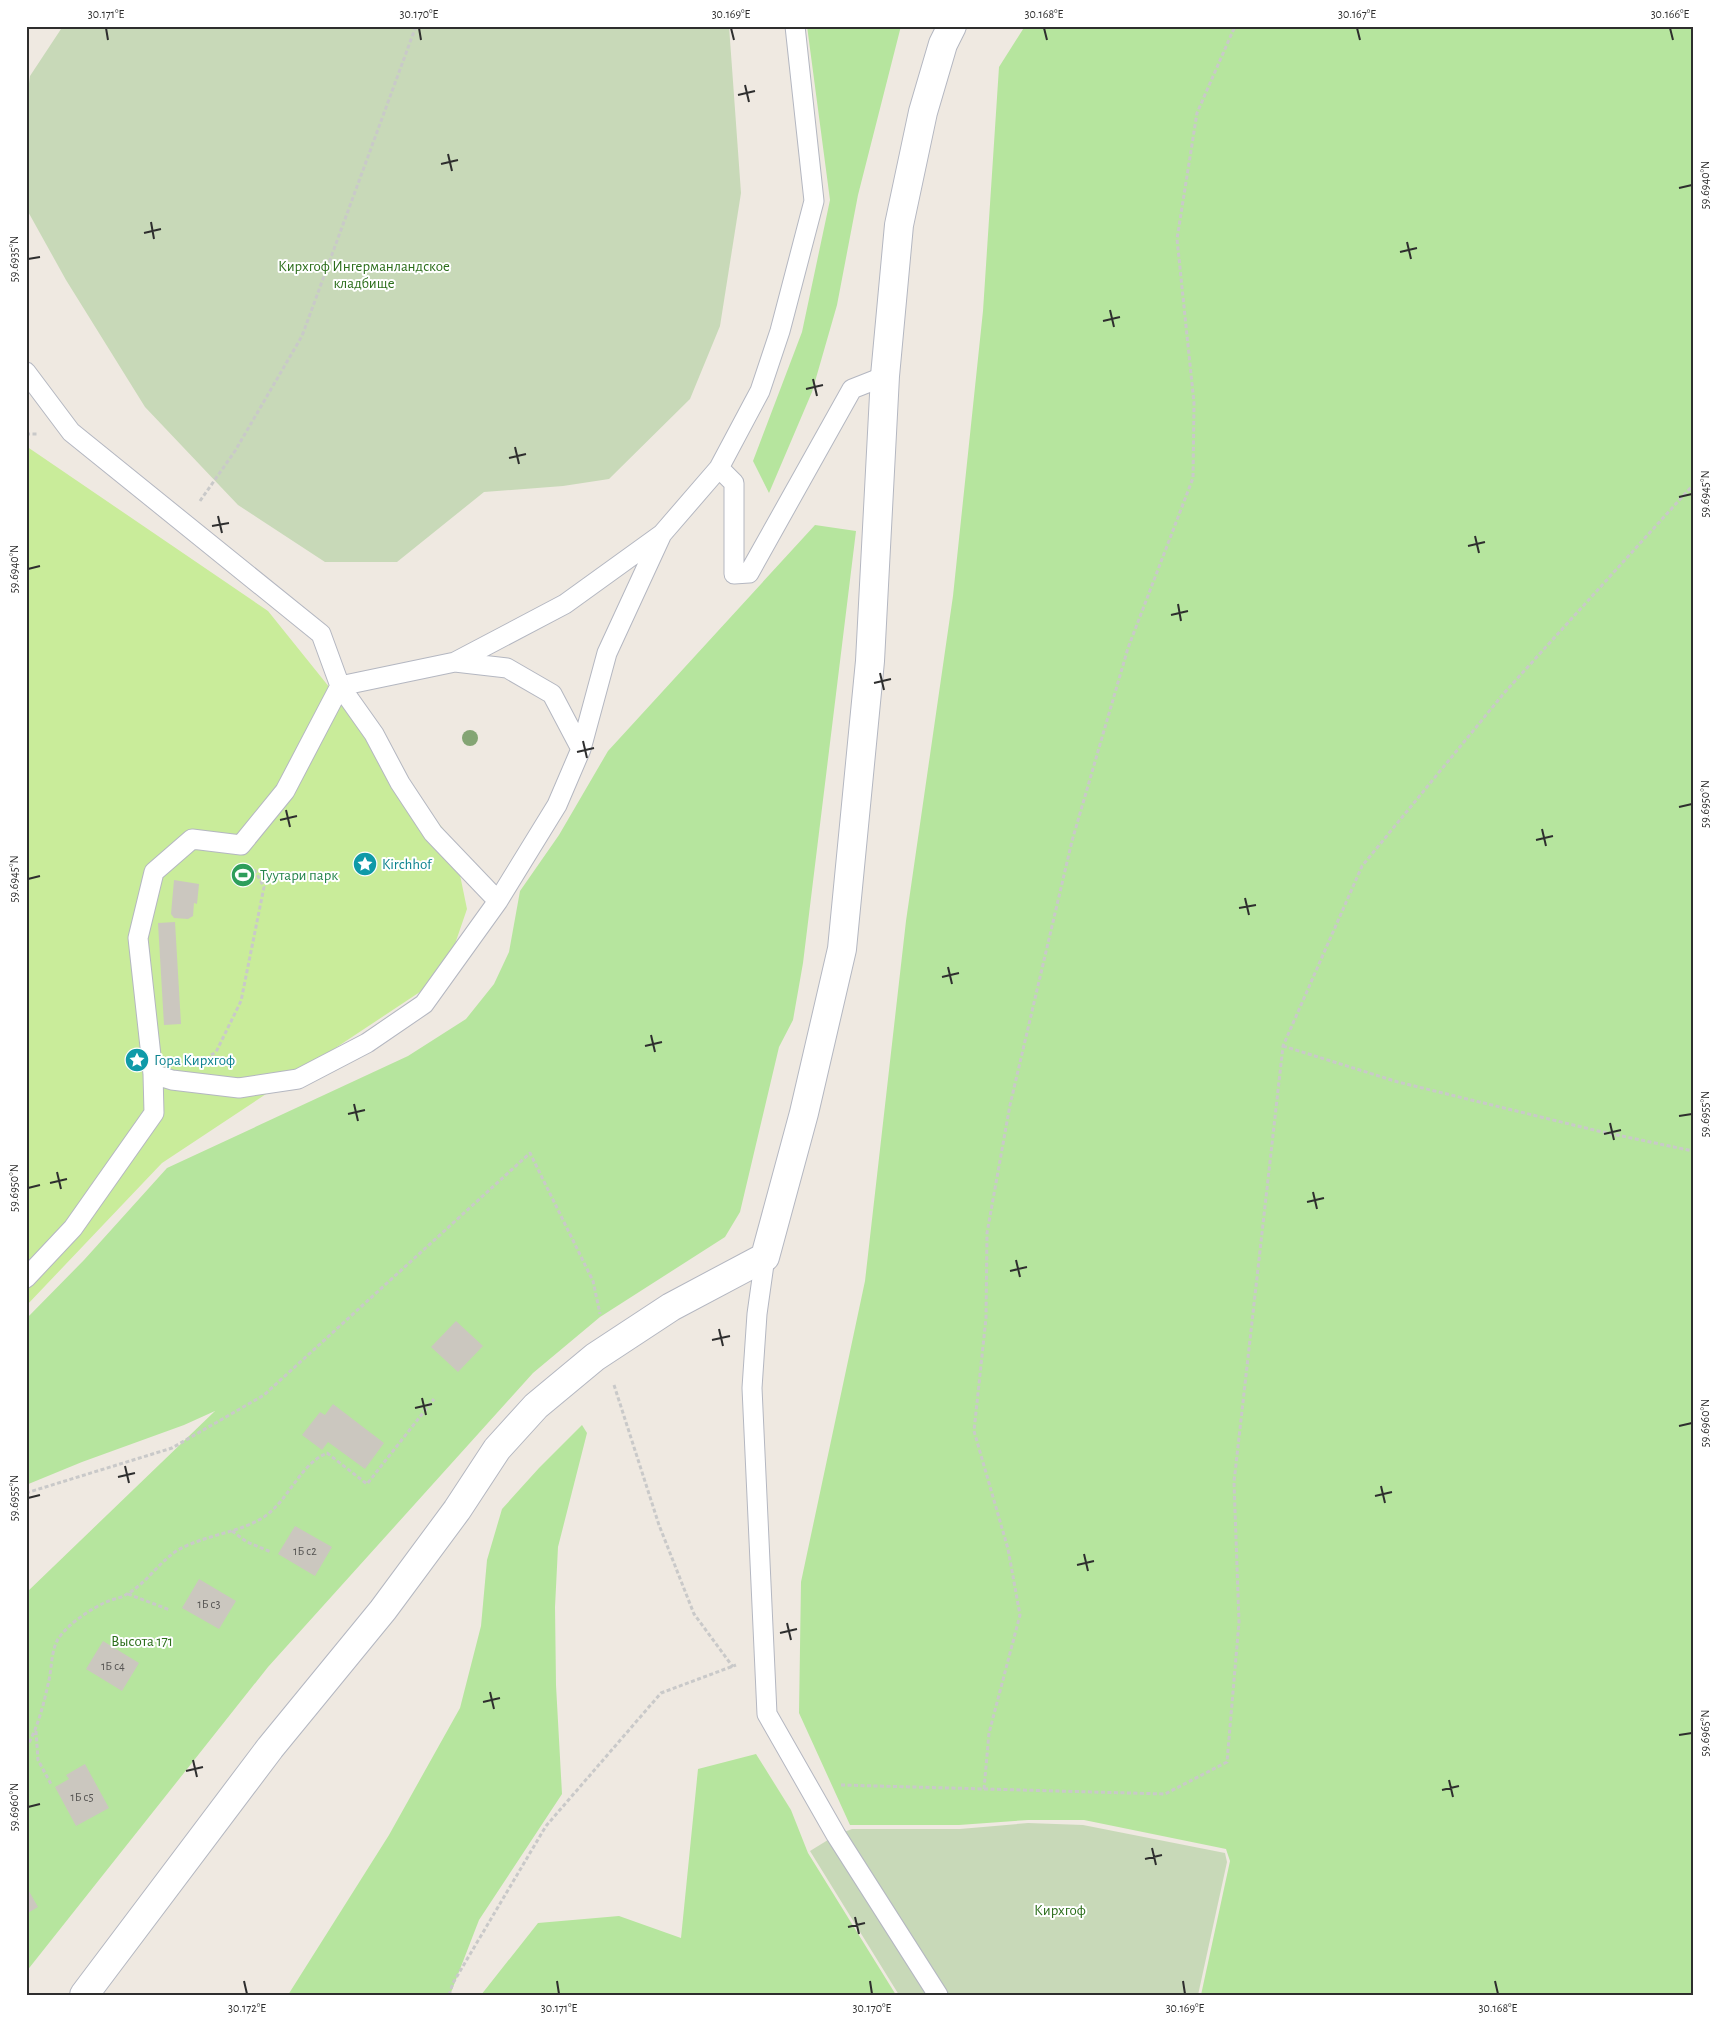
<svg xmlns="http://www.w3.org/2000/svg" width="1719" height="2021" viewBox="0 0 1719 2021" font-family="'Alegreya Sans',sans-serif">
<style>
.green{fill:#b6e59e}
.cemetery{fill:#c8d9b8}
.pitch{fill:#c9ec9a}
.building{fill:#cbc7bf}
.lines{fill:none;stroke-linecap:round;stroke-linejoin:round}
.lane-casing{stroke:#b4b7c1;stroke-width:21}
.street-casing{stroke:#b4b7c1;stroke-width:30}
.path{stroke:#c9c9c9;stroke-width:3;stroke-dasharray:4 2.5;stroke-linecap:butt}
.lane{stroke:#fff;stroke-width:19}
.street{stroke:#fff;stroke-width:28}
.tree{fill:#84a574}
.ticks{fill:none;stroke:#2e2e2e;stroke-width:2}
.labels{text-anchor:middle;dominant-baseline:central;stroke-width:4;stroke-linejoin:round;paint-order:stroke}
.number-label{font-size:12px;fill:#555452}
.park-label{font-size:15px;fill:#2c6e1b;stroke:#fff}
.culture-label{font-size:15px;fill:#0d838f;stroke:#fff;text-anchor:start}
.leisure-label{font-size:15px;fill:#27864d;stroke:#fff;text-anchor:start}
.neatline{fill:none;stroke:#2e2e2e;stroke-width:2}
.ticks-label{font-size:12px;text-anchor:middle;fill:#2e2e2e}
</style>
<rect width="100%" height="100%" fill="#efe9e1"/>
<path class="green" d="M807 26H901L858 195 837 305 812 392 769 493 753 461 802 332 830 200Z
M1025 26H1693V1995H1201L1230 1861 1226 1849 1084 1820H1028L959 1825H850L799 1713 801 1582 865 1281 906 921 953 596 983 311 999 67Z
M815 525 856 531 803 963 793 1020 779 1047 740 1212 725 1237 600 1317 533 1373 268 1667 26 1972V1593L215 1411 184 1425 82 1462 26 1485V1319L84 1260 167 1168 408 1056 466 1019 494 984 509 952 520 891 559 835 608 751Z
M582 1425 587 1433 558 1547 555 1607 556 1685 562 1794 479 1920 450 1995H288L389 1835 460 1708 481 1626 487 1560 502 1509 539 1468Z
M756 1754 791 1810 808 1853 896 1995H481L538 1923 619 1916 681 1938 698 1769Z"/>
<path class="cemetery" d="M63 26H729L741 193 720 326 690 399 609 479 563 486 484 492 397 562H325L238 505 145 407 66 280 26 208V106L30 76Z
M1028 1823 1083 1825 1225 1853 1227 1862 1198 1995H899L810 1851 836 1835 852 1829H960Z"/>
<path class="pitch" d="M26 446 268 611 453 841 467 909 444 976 162 1163 26 1306Z"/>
<path class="building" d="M174 880 199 884 197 904 194 903 193 916 188 919 174 918 171 914Z
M175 922 181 1024 164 1025 158 923Z
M456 1321 483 1346 458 1372 431 1347Z
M333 1404 384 1443 365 1469 328 1442 322 1450 302 1435 320 1412 325 1415Z
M295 1526 332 1547 315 1576 278 1554Z
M199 1579 236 1601 219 1629 182 1608Z
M103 1641 139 1663 122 1691 86 1669Z
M85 1764 109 1808 76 1826 55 1787 69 1779 66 1775Z
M26 1886 38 1907 26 1914Z"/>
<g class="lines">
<g class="lane-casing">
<path id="lane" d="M26 372 71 432 321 634 340 686 285 791 241 845 192 839 154 872 138 938 153 1074 154 1113 73 1228 26 1278
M719 468 734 483V574L749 573 852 389 885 376
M455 662 507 668 552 694 581 749 557 805 498 901 433 833 400 783 374 734 340 686 455 662 565 604 662 534 719 468 760 391 780 331 814 201 795 26
M581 749 607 653 661 536
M153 1074 172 1080 239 1088 298 1079 367 1043 424 1004 498 901
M765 1257 757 1314 752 1388 767 1714 836 1835 938 1995"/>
</g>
<g class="street-casing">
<path id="street" d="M84 1995 270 1748 383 1610 457 1510 497 1449 536 1406 595 1357 671 1307 765 1257 804 1113 842 949 870 661 885 376 899 225 923 112 943 44 952 26"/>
</g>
<path class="path" d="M26 434H38
M200 501 235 451 302 336 416 26
M1283 1046 1398 1082 1598 1131 1693 1151
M211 1055 216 1052 241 1001 264 887 254 869
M614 1385 659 1525 694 1614 733 1667
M26 1493 172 1448 264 1395 530 1153 593 1281 600 1314
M232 1531 247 1542 271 1552
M128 1594 170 1610
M36 1731 38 1760 51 1784
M26 1748C38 1728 44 1703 49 1680 52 1666 51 1652 58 1639 68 1624 89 1610 106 1602 113 1599 121 1598 127 1594 149 1582 163 1555 186 1546 212 1534 240 1532 264 1517 289 1500 300 1464 327 1453L367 1484 434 1399
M841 1785 1165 1794 1227 1762 1239 1622 1234 1482 1283 1046 1362 866 1505 692 1693 485
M984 1789 989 1733 1020 1615 1008 1549 974 1431 986 1318 987 1233 1010 1105 1072 841 1128 648 1193 478 1194 403 1177 239 1197 113 1235 26
M449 1995 453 1983 546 1826 661 1693 736 1665"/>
<use href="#lane" class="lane"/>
<use href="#street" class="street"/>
</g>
<circle class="tree" cx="470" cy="738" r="8"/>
<path class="ticks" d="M106 28 108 40M419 28 421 40M731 28 734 40M1044 28 1047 40M1357 28 1360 40M1670 28 1673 40M745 85 749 102M738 95 755 91M448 154 452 171M441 164 458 160M1679 188 1692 185M151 222 154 239M144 233 161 229M1407 242 1411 259M1400 252 1417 248M28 259 40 257M1110 310 1114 327M1103 321 1120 317M813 379 817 396M806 389 823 385M515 447 519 464M509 458 526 454M1679 497 1692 494M218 516 222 533M212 526 229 523M1475 536 1479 553M1468 546 1485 542M28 569 40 566M1178 604 1181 621M1171 615 1188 611M880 673 884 690M874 683 891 679M583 741 587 758M577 752 594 748M1679 807 1692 804M286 810 290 827M280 820 297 816M1542 829 1546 846M1536 840 1553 836M28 879 40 876M1245 898 1249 915M1239 908 1256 905M948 967 952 984M942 977 959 973M651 1035 655 1052M645 1046 662 1042M354 1104 358 1121M348 1114 365 1110M1679 1116 1692 1114M1610 1123 1614 1140M1604 1134 1621 1130M57 1172 61 1189M50 1183 67 1179M28 1188 40 1185M1313 1192 1317 1209M1307 1202 1324 1198M1016 1260 1020 1277M1010 1271 1027 1267M719 1329 723 1346M712 1340 730 1336M422 1398 426 1415M415 1408 432 1404M1679 1426 1692 1423M125 1466 129 1483M118 1477 135 1473M1381 1486 1385 1503M1375 1496 1392 1492M28 1498 40 1495M1084 1554 1088 1571M1077 1565 1094 1561M787 1623 791 1640M780 1633 797 1629M490 1692 494 1709M483 1702 500 1698M1679 1735 1692 1733M193 1760 197 1777M186 1771 203 1767M1449 1780 1453 1797M1442 1790 1459 1786M28 1807 40 1804M1152 1848 1156 1865M1145 1859 1162 1855M855 1917 859 1934M848 1927 865 1923M244 1981 247 1994M557 1981 559 1994M870 1981 872 1994M1183 1981 1185 1994M1495 1981 1498 1994"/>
<defs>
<g id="sight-disc" transform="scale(1.25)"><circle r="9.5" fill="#0f9aa8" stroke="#fff"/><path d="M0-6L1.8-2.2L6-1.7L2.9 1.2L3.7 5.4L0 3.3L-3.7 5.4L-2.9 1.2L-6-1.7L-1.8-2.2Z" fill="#fff"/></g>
<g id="stadium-disc" transform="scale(1.25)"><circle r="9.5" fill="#2e9e5b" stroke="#fff"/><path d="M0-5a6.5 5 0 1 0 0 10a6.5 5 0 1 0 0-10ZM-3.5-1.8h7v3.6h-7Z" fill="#fff"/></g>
</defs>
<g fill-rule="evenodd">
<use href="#sight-disc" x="365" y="864"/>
<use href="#stadium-disc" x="243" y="875"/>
<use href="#sight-disc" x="137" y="1060"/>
</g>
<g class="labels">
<g class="number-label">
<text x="305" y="1551">1Б с2</text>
<text x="209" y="1604">1Б с3</text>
<text x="113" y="1666">1Б с4</text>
<text x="82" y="1797">1Б с5</text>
</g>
<g class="park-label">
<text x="364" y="266">Кирхгоф Ингерманландское<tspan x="364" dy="17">кладбище</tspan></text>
<text x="142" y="1641">Высота 171</text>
<text x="1060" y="1910">Кирхгоф</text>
</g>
<g class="culture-label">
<text x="382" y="864">Kirchhof</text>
<text x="154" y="1060">Гора Кирхгоф</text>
</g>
<g class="leisure-label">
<text x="260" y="875">Туутари парк</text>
</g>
</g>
<rect width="1719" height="2021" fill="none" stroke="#ffffff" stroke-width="55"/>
<rect x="28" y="28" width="1664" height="1966" class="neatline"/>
<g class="ticks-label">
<text x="106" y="18">30.171°E</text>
<text x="419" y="18">30.170°E</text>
<text x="731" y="18">30.169°E</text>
<text x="1044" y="18">30.168°E</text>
<text x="1357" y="18">30.167°E</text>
<text x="1670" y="18">30.166°E</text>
<text transform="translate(1705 185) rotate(-90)" y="4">59.6940°N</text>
<text transform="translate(14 259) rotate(-90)" y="4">59.6935°N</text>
<text transform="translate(1705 494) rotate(-90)" y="4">59.6945°N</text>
<text transform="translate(14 569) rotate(-90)" y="4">59.6940°N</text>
<text transform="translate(1705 804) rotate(-90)" y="4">59.6950°N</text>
<text transform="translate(14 879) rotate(-90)" y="4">59.6945°N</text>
<text transform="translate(1705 1114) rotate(-90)" y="4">59.6955°N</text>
<text transform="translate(14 1188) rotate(-90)" y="4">59.6950°N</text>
<text transform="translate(1705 1423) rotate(-90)" y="4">59.6960°N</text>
<text transform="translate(14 1498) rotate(-90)" y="4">59.6955°N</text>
<text transform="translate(1705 1733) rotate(-90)" y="4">59.6965°N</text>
<text transform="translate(14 1807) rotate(-90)" y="4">59.6960°N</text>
<text x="247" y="2012">30.172°E</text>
<text x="559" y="2012">30.171°E</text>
<text x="872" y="2012">30.170°E</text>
<text x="1185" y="2012">30.169°E</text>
<text x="1498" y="2012">30.168°E</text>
</g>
</svg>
